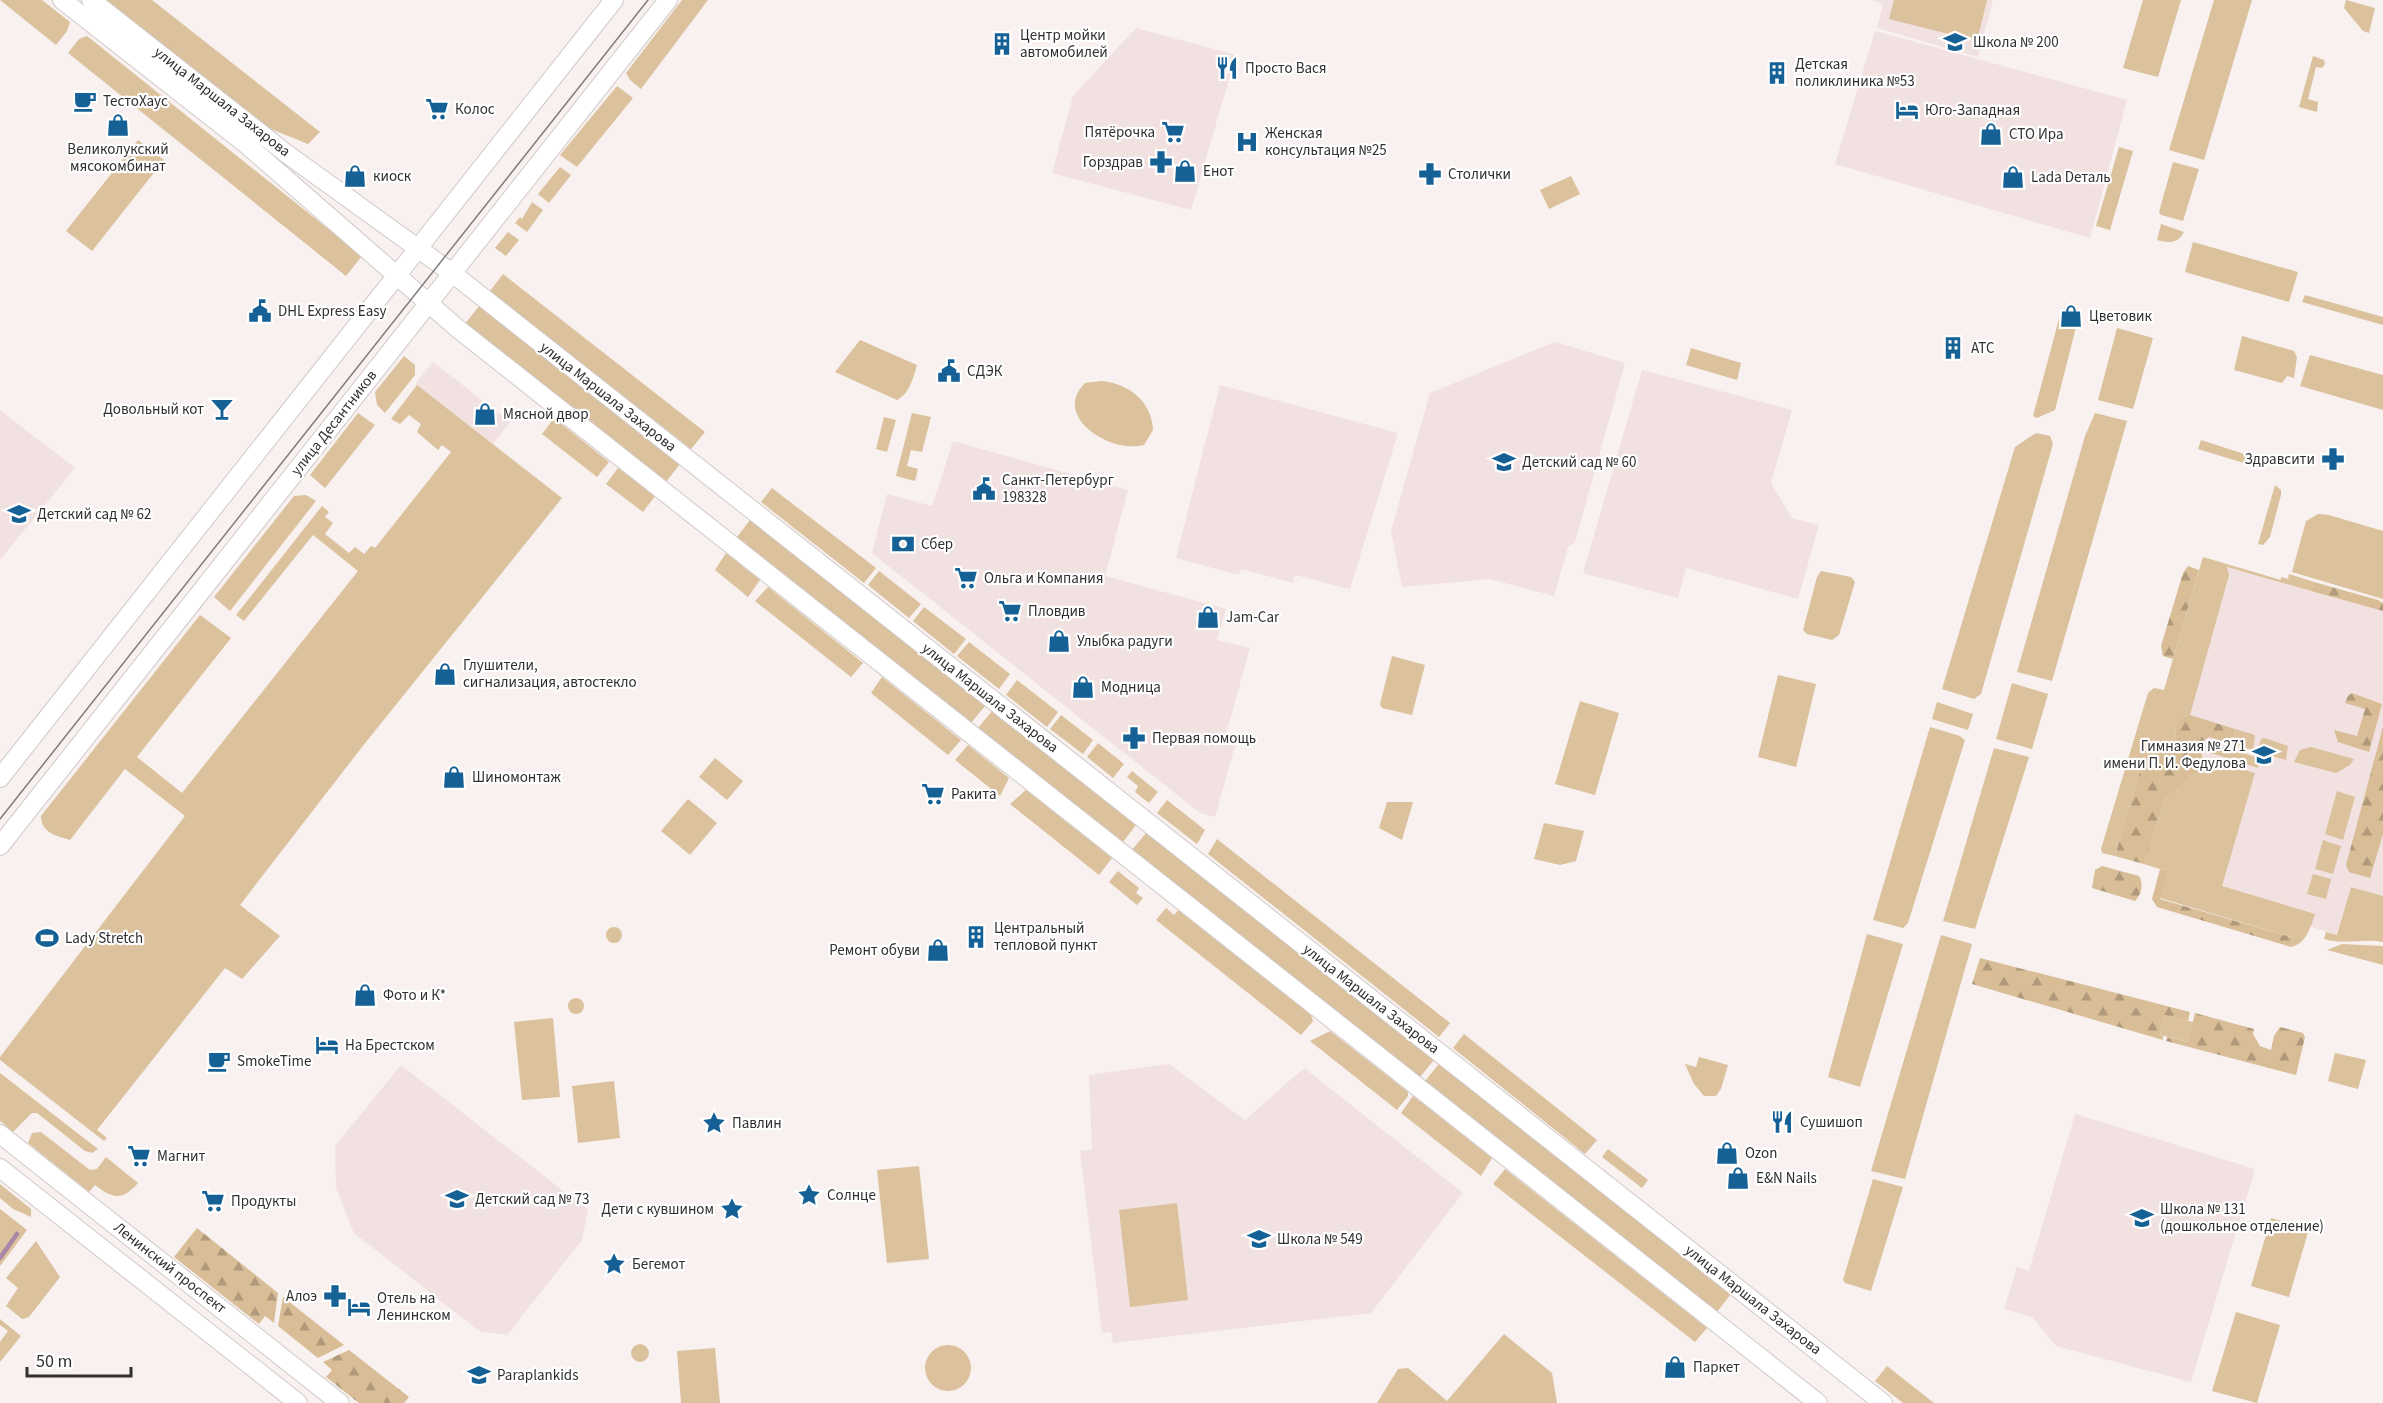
<svg xmlns="http://www.w3.org/2000/svg" width="2383" height="1403" viewBox="0 0 2383 1403" font-family="'Source Sans 3',sans-serif">
<style>
.built{fill:#f1e1e0}
.green{fill:#dbc19c}
.forest{fill:url(#forest-firs)}
.lines{fill:none;stroke-linecap:round;stroke-linejoin:round}
.stream{stroke:#a887a7;stroke-width:4.5}
.secondary-casing{stroke:#d0c9c9;stroke-width:20}
.secondary{stroke:#fff;stroke-width:18}
.tram{stroke:#807c7c;stroke-width:1.5}
.labels{text-anchor:middle;dominant-baseline:central;stroke-width:4.5;stroke-linejoin:round;paint-order:stroke}
.poi-label{font-size:15px;fill:#312f2f;stroke:#fff;text-anchor:start}
.street-label{font-size:15px;fill:#312f2f;stroke:#fff}
</style>
<defs>
<pattern id="forest-firs" width="22" height="20" patternUnits="userSpaceOnUse" patternTransform="scale(1.5)"><rect width="22" height="20" fill="#d8bd96"/><path d="M5 1l3.5 6h-7zM16 11l3.5 6h-7z" fill="#b09a7b"/></pattern>
</defs>
<rect width="100%" height="100%" fill="#f8f1f0"/>
<path class="built" d="M1872 0H1993L1978 57 1877 28 1883 4Z
M1136 28 1236 55 1191 210 1052 173 1073 96Z
M1875 31 2127 100 2090 238 1835 164Z
M1555 342 1625 363 1575 542 1568 547 1554 596 1490 579 1402 587 1391 531 1430 393Z
M433 362 510 422 493 444 415 384Z
M1642 370 1792 410 1771 483 1792 518 1819 525 1798 599 1686 568 1678 598 1583 573Z
M1220 385 1398 433 1350 589 1295 575 1293 583 1241 569 1239 575 1176 558Z
M0 410 75 468 0 560Z
M953 441 1128 490 1105 576 1226 609 1217 640 1250 648 1225 738 1236 742 1215 817 1200 813 872 553 887 494 932 506Z
M2202 560 2383 611V896L2351 887 2337 935 2299 923 2167 871 2115 856Z
M1169 1064 1245 1120 1304 1068 1463 1193 1371 1313 1113 1343 1111 1332 1102 1333 1080 1151 1092 1149 1089 1075Z
M401 1065 588 1210 582 1240 507 1335 479 1331 354 1233 336 1188 335 1146Z
M2075 1114 2255 1169 2191 1382 2056 1346 2032 1317 2004 1309 2017 1267 2029 1271Z"/>
<path class="green" d="M0 0H42L70 22 67 31 56 45Z
M106 0H152L320 132 308 144 266 127Z
M682 0H708L641 89 630 80 626 73Z
M1894 0H1987L1977 41 1889 19Z
M2143 0H2181L2158 77 2123 68Z
M2214 0H2252L2204 160 2169 150Z
M2346 0 2375 8 2369 33 2363 31 2344 8Z
M87 36 362 256 346 276 68 53 79 39Z
M2313 56 2324 60 2325 64 2322 68 2316 67 2308 99 2318 102 2317 112 2299 107Z
M617 86 633 98 577 167 560 155Z
M138 140 164 160 92 251 66 231Z
M2119 147 2133 151 2110 230 2096 226Z
M2173 162 2199 169 2183 221 2161 215 2159 212Z
M560 167 571 175 549 203 538 194Z
M1571 176 1580 194 1549 209 1540 190Z
M532 202 543 210 527 232 515 223 520 217 522 219Z
M2161 224 2184 232C2178 244 2169 243 2157 240Z
M508 232 519 240 506 256 495 248Z
M2193 242 2298 272 2289 302 2185 272Z
M503 274 705 432 691 449 490 291Z
M2305 295 2383 317V325L2302 302Z
M479 306 680 464 666 482 465 324Z
M2059 319 2076 327 2055 410 2037 418 2033 416Z
M2117 328 2153 338 2133 409 2098 400Z
M2242 336 2294 351 2297 357 2294 378 2287 376 2282 383 2234 370Z
M860 340 917 365C913 378 910 393 897 400L835 372Z
M1691 348 1741 363 1737 380 1686 365Z
M2310 355 2383 375V410L2300 386Z
M404 356 415 365V375L385 413 377 405 375 392Z
M1101 381C1128 383 1152 401 1153 430L1144 445C1111 454 1051 417 1085 383Z
M417 385 562 498 362 747 240 905 280 936 242 979 225 968 97 1130 107 1138 104 1141 0 1060V1057L185 816 125 769 70 840C57 836 41 833 41 816L200 615 231 638 137 757 182 793 358 571 313 535 244 621 236 615 322 506 329 512 325 517 333 523 325 534 349 553 355 547 364 554 371 546 375 548 451 452 442 445 438 450 417 432 421 424 409 415 400 424 391 419Z
M358 413 375 425 325 488 310 475Z
M912 413 931 417 922 452 911 450 907 466 918 469 915 481 896 476Z
M2095 413 2127 421 2052 681 2017 672 2085 436Z
M884 417 896 420 887 452 876 449Z
M554 418 609 462 597 477 542 434Z
M2036 433 2050 436 2053 444 1981 694 1974 699 1942 689 2015 447Z
M2201 440 2263 460 2260 468 2198 449Z
M618 468 655 496 643 512 606 484Z
M2275 485 2281 490V495L2270 537 2263 545 2258 544Z
M772 488 876 568 864 583 761 502Z
M306 495 316 501 230 611 214 597 294 496Z
M2318 514 2329 515 2383 531V599L2292 572 2306 521Z
M750 520 985 706 971 723 737 537Z
M726 553 760 580 748 597 715 570Z
M2203 557 2281 580V577L2288 579 2289 574 2314 582 2311 591 2227 567 2229 575 2190 715 2180 718 2176 725 2175 743 2139 774 2115 856 2102 853 2101 849 2148 693 2154 688 2164 690Z
M879 571 921 604 909 618 868 585Z
M1821 571 1851 577 1855 582 1839 635 1832 640 1807 634 1803 630 1817 577Z
M768 587 863 663 851 677 755 601Z
M924 607 966 639 954 654 913 621Z
M969 642 1010 674 999 689 957 656Z
M1392 656 1425 665 1412 715 1382 708 1380 704Z
M1778 675 1816 684 1796 767 1758 757Z
M882 677 961 740 948 755 871 693Z
M1017 680 1058 712 1047 727 1006 695Z
M2012 683 2048 694 2032 749 1996 739Z
M1580 701 1619 713 1595 795 1555 784Z
M1937 702 1973 714 1968 730 1932 719Z
M992 711 1136 825 1123 842 978 728Z
M1061 715 1093 740 1083 754 1050 729Z
M1930 727 1960 736 1965 740 1908 923 1903 928 1873 920Z
M2235 729 2255 735 2253 750 2232 744Z
M2265 738 2288 746 2286 760 2257 752 2261 739Z
M1098 743 1124 764 1113 778 1087 757Z
M2210 744 2256 757 2260 761 2258 768 2208 752Z
M968 745 1009 778 1000 796 955 760Z
M2311 747 2354 759 2350 765 2336 773 2294 762 2300 750Z
M1994 748 2029 757 1975 929 1943 921Z
M2202 757 2255 773 2222 886 2315 914C2311 927 2306 944 2291 947L2294 938 2160 898 2167 871 2144 864 2165 799 2198 771Z
M715 758 743 781 727 800 699 777Z
M1132 771 1158 792 1149 803 1135 792 1138 786 1127 777Z
M1026 790 1112 858 1099 875 1010 804Z
M2337 791 2355 797 2343 840 2325 834Z
M688 799 717 823 690 855 661 831Z
M1167 800 1205 830 1197 844 1157 813Z
M1387 802H1413L1402 840 1379 828Z
M1544 823 1584 831 1576 861 1560 865 1534 859Z
M1146 833 1434 1060 1420 1077 1132 850Z
M1217 839 1450 1023 1439 1037 1208 854Z
M2323 840 2341 846 2333 874 2315 869Z
M1118 871 1139 888 1136 893 1143 898 1137 905 1109 882Z
M2313 874 2331 879 2326 899 2307 894Z
M2351 887 2383 896V942C2364 938 2342 945 2324 939L2326 932 2337 935Z
M1166 908 1174 915 1178 910 1311 1015 1313 1021 1301 1035 1156 920Z
M606 935a8 8 0 1 1 16 0a8 8 0 1 1-16 0Z
M1867 934 1903 944 1860 1087 1828 1077Z
M1941 935 1972 944 1905 1179 1871 1171Z
M2342 944 2383 946V965L2327 950Z
M568 1006a8 8 0 1 1 16 0a8 8 0 1 1-16 0Z
M2164 1015 2193 1022 2188 1042 2160 1035Z
M553 1018 560 1097 522 1100 514 1022Z
M1330 1031 1408 1092V1096L1397 1110 1310 1041Z
M1464 1034 1597 1140 1585 1154 1453 1048Z
M2335 1053 2366 1060 2358 1089 2328 1081Z
M1699 1057 1728 1065 1721 1089 1716 1096H1704L1694 1084 1685 1064 1696 1067Z
M1439 1064 1731 1294 1717 1312 1425 1081Z
M0 1073 98 1149 92 1153 85 1151 37 1113H32L13 1132 0 1121Z
M614 1081 620 1138 578 1143 572 1086Z
M1413 1096 1492 1158 1481 1176 1401 1113Z
M41 1132 90 1170 97 1169 106 1157 138 1183C122 1201 113 1199 95 1185L89 1192 28 1143 32 1133Z
M1608 1149 1648 1180 1642 1188 1602 1157Z
M919 1166 929 1259 887 1263 877 1170Z
M1505 1169 1707 1328 1695 1342 1493 1184Z
M1873 1179 1903 1187 1871 1291 1845 1283 1843 1280Z
M0 1184 31 1209V1217L13 1209 0 1198Z
M1177 1203 1188 1300 1130 1307 1119 1210Z
M0 1209 27 1230 0 1266Z
M2271 1218 2309 1229 2289 1297 2251 1286Z
M36 1241 60 1277 29 1317 22 1319 6 1306 18 1288 6 1278Z
M2236 1312 2280 1325 2257 1403 2212 1391Z
M0 1319 21 1336 0 1362V1342L8 1331 0 1325Z
M1504 1334 1552 1373 1557 1403H1377L1398 1369 1408 1368 1447 1401Z
M631 1353a9 9 0 1 1 18 0a9 9 0 1 1-18 0Z
M925 1368a23 23 0 1 1 46 0a23 23 0 1 1-46 0Z
M715 1348 720 1403H681L677 1351Z
M1887 1366 1934 1403H1903L1875 1381Z"/>
<path class="forest" d="M2188 566 2199 570 2173 659 2163 656 2161 646 2183 573Z
M2314 582 2378 600 2383 603V611L2311 591Z
M2352 693 2382 704 2369 752 2338 742 2334 730 2357 736 2365 709 2345 703 2348 696Z
M2190 715 2235 729 2232 744 2209 737 2201 743 2202 757 2198 771 2165 799 2144 864 2115 856 2139 774 2175 743 2176 725 2180 718Z
M2383 727V834L2370 878 2349 872 2346 865Z
M2102 866 2139 876C2144 884 2141 895 2135 901L2092 888 2095 870Z
M2160 869 2168 871 2160 899 2294 938 2291 947 2157 907 2152 899Z
M1980 958 2190 1012 2188 1021 2164 1015 2160 1035 2163 1036V1040L1972 984Z
M2195 1013 2254 1029 2253 1034 2260 1046 2271 1050 2274 1036 2280 1027 2303 1033 2305 1037 2296 1075 2166 1041 2167 1037 2188 1042Z
M197 1228 278 1293 274 1323 265 1316 259 1324 174 1257Z
M283 1297 344 1345 318 1358 278 1326Z
M349 1350 409 1397 404 1403H359L326 1377 332 1370 323 1362Z"/>
<g class="lines">
<path class="stream" d="M0 1258 17 1234"/>
<g class="secondary-casing">
<path id="secondary" d="M62 0 247 145 457 328 1818 1403
M91 0 287 154 452 273 1883 1403
M0 778 614 0
M0 846 668 0
M0 1134 340 1403
M0 1168 298 1403"/>
</g>
<use href="#secondary" class="secondary"/>
<path class="tram" d="M0 819 648 0"/>
</g>
<defs>
<g id="school-bare" transform="scale(1.8)"><path d="M0-5L7-2L0 1L-7-2ZM-4 1L0 2.5L4 1V4Q0 6-4 4Z" fill="#156094" stroke="#fff" stroke-width="2.5" paint-order="stroke"/></g>
<g id="building-bare" transform="scale(1.8)"><path d="M-4-6H4V6H1V3H-1V6H-4ZM-2.5-4.3h1.7v1.8h-1.7ZM.8-4.3h1.7v1.8H.8ZM-2.5-1h1.7V.8h-1.7ZM.8-1h1.7V.8H.8Z" fill="#156094" stroke="#fff" stroke-width="2.5" paint-order="stroke"/></g>
<g id="restaurant-bare" transform="scale(1.8)"><path d="M-5-6h1v4h1v-4h1v4h1v-4h1v5L-1.5 .5V6h-2V.5L-5-1ZM5-6V6H3V1.5H1.5Q1.5-4 5-6Z" fill="#156094" stroke="#fff" stroke-width="2.5" paint-order="stroke"/></g>
<g id="cafe-bare" transform="scale(1.8)"><path d="M-5.5-4.5H6V0H3Q3 3.5 0 3.5H-2.5Q-5.5 3.5-5.5 0ZM3-3.2v2h1.7v-2ZM-6 4.5H4V6H-6Z" fill="#156094" stroke="#fff" stroke-width="2.5" paint-order="stroke"/></g>
<g id="supermarket-bare" transform="scale(1.8)"><path d="M-6-5.5h2.5l.6 2H6L4.5 2H-2.5L-4.4-4H-6ZM-1.5 3.2a1.3 1.3 0 1 0 .1 0ZM3 3.2a1.3 1.3 0 1 0 .1 0Z" fill="#156094" stroke="#fff" stroke-width="2.5" paint-order="stroke"/></g>
<g id="hotel-bare" transform="scale(1.8)"><path d="M-6-4.5h1.5V1H6V5H4.5V3h-9V5H-6ZM-4 0a1.8 1.8 0 1 1 3.6 0ZM.5 0V-2.5h3Q6-2.5 6 0Z" fill="#156094" stroke="#fff" stroke-width="2.5" paint-order="stroke"/></g>
<g id="shop-bare" transform="scale(1.8)"><path d="M-5-2.5h2.3a2.7 3.5 0 0 1 5.4 0H5L5.5 6h-11ZM-1.5-2.5h3a1.5 2.3 0 0 0-3 0Z" fill="#156094" stroke="#fff" stroke-width="2.5" paint-order="stroke"/></g>
<g id="hospital-bare" transform="scale(1.8)"><path d="M-5-5h3v3.5h4V-5h3V5h-3V1.5h-4V5h-3Z" fill="#156094" stroke="#fff" stroke-width="2.5" paint-order="stroke"/></g>
<g id="pharmacy-bare" transform="scale(1.8)"><path d="M-2-6h4v4h4v4h-4v4h-4v-4h-4v-4h4Z" fill="#156094" stroke="#fff" stroke-width="2.5" paint-order="stroke"/></g>
<g id="civic-bare" transform="scale(1.8)"><path d="M-.6-6.5H3V-4.5H.6V-3L4-1V1h2V6H-6V1h2V-1L-.6-3ZM-1.2 2.5V6h2.4V2.5Z" fill="#156094" stroke="#fff" stroke-width="2.5" paint-order="stroke"/></g>
<g id="bar-bare" transform="scale(1.8)"><path d="M-6-5H6L.8 .8V4.5H3.5V6h-7V4.5H-.8V.8Z" fill="#156094" stroke="#fff" stroke-width="2.5" paint-order="stroke"/></g>
<g id="bank-bare" transform="scale(1.8)"><path d="M-6-4H6V4H-6ZM0-2.3a2.3 2.3 0 1 0 0 4.6a2.3 2.3 0 1 0 0-4.6Z" fill="#156094" stroke="#fff" stroke-width="2.5" paint-order="stroke"/></g>
<g id="stadium-bare" transform="scale(1.8)"><path d="M0-5a6.5 5 0 1 0 0 10a6.5 5 0 1 0 0-10ZM-3.5-1.8h7v3.6h-7Z" fill="#156094" stroke="#fff" stroke-width="2.5" paint-order="stroke"/></g>
<g id="sight-bare" transform="scale(1.8)"><path d="M0-6L1.8-2.2L6-1.7L2.9 1.2L3.7 5.4L0 3.3L-3.7 5.4L-2.9 1.2L-6-1.7L-1.8-2.2Z" fill="#156094" stroke="#fff" stroke-width="2.5" paint-order="stroke"/></g>
</defs>
<g fill-rule="evenodd">
<use href="#school-bare" x="1955" y="42"/>
<use href="#building-bare" x="1002" y="44"/>
<use href="#restaurant-bare" x="1227" y="68"/>
<use href="#building-bare" x="1777" y="73"/>
<use href="#cafe-bare" x="85" y="101"/>
<use href="#supermarket-bare" x="437" y="109"/>
<use href="#hotel-bare" x="1907" y="110"/>
<use href="#shop-bare" x="118" y="125"/>
<use href="#supermarket-bare" x="1173" y="132"/>
<use href="#shop-bare" x="1991" y="134"/>
<use href="#hospital-bare" x="1247" y="142"/>
<use href="#pharmacy-bare" x="1161" y="162"/>
<use href="#shop-bare" x="1185" y="171"/>
<use href="#pharmacy-bare" x="1430" y="174"/>
<use href="#shop-bare" x="355" y="176"/>
<use href="#shop-bare" x="2013" y="177"/>
<use href="#civic-bare" x="260" y="311"/>
<use href="#shop-bare" x="2071" y="316"/>
<use href="#building-bare" x="1953" y="348"/>
<use href="#civic-bare" x="949" y="371"/>
<use href="#bar-bare" x="222" y="409"/>
<use href="#shop-bare" x="485" y="414"/>
<use href="#pharmacy-bare" x="2333" y="459"/>
<use href="#school-bare" x="1504" y="462"/>
<use href="#civic-bare" x="984" y="489"/>
<use href="#school-bare" x="19" y="514"/>
<use href="#bank-bare" x="903" y="544"/>
<use href="#supermarket-bare" x="966" y="578"/>
<use href="#supermarket-bare" x="1010" y="611"/>
<use href="#shop-bare" x="1208" y="617"/>
<use href="#shop-bare" x="1059" y="641"/>
<use href="#shop-bare" x="445" y="674"/>
<use href="#shop-bare" x="1083" y="687"/>
<use href="#pharmacy-bare" x="1134" y="738"/>
<use href="#school-bare" x="2264" y="755"/>
<use href="#shop-bare" x="454" y="777"/>
<use href="#supermarket-bare" x="933" y="794"/>
<use href="#building-bare" x="976" y="937"/>
<use href="#stadium-bare" x="47" y="938"/>
<use href="#shop-bare" x="938" y="950"/>
<use href="#shop-bare" x="365" y="995"/>
<use href="#hotel-bare" x="327" y="1045"/>
<use href="#cafe-bare" x="219" y="1061"/>
<use href="#restaurant-bare" x="1782" y="1122"/>
<use href="#sight-bare" x="714" y="1123"/>
<use href="#shop-bare" x="1727" y="1153"/>
<use href="#supermarket-bare" x="139" y="1156"/>
<use href="#shop-bare" x="1738" y="1178"/>
<use href="#sight-bare" x="809" y="1195"/>
<use href="#school-bare" x="457" y="1199"/>
<use href="#supermarket-bare" x="213" y="1201"/>
<use href="#sight-bare" x="732" y="1209"/>
<use href="#school-bare" x="2142" y="1218"/>
<use href="#school-bare" x="1259" y="1239"/>
<use href="#sight-bare" x="614" y="1264"/>
<use href="#pharmacy-bare" x="335" y="1296"/>
<use href="#hotel-bare" x="359" y="1307"/>
<use href="#shop-bare" x="1675" y="1367"/>
<use href="#school-bare" x="479" y="1375"/>
</g>
<g class="labels">
<g class="poi-label">
<text x="1020" y="35">Центр мойки<tspan x="1020" dy="17">автомобилей</tspan></text>
<text x="1973" y="42">Школа № 200</text>
<text x="1795" y="64">Детская<tspan x="1795" dy="17">поликлиника №53</tspan></text>
<text x="1245" y="68">Просто Вася</text>
<text x="103" y="101">ТестоХаус</text>
<text x="455" y="109">Колос</text>
<text x="1925" y="110">Юго-Западная</text>
<text x="1155" y="132" text-anchor="end">Пятёрочка</text>
<text x="1265" y="133">Женская<tspan x="1265" dy="17">консультация №25</tspan></text>
<text x="2009" y="134">СТО Ира</text>
<text x="118" y="149" text-anchor="middle">Великолукский<tspan x="118" dy="17">мясокомбинат</tspan></text>
<text x="1143" y="162" text-anchor="end">Горздрав</text>
<text x="1203" y="171">Енот</text>
<text x="1448" y="174">Столички</text>
<text x="373" y="176">киоск</text>
<text x="2031" y="177">Lada Dеталь</text>
<text x="278" y="311">DHL Express Easy</text>
<text x="2089" y="316">Цветовик</text>
<text x="1971" y="348">АТС</text>
<text x="967" y="371">СДЭК</text>
<text x="204" y="409" text-anchor="end">Довольный кот</text>
<text x="503" y="414">Мясной двор</text>
<text x="2315" y="459" text-anchor="end">Здравсити</text>
<text x="1522" y="462">Детский сад № 60</text>
<text x="1002" y="480">Санкт-Петербург<tspan x="1002" dy="17">198328</tspan></text>
<text x="37" y="514">Детский сад № 62</text>
<text x="921" y="544">Сбер</text>
<text x="984" y="578">Ольга и Компания</text>
<text x="1028" y="611">Пловдив</text>
<text x="1226" y="617">Jam-Car</text>
<text x="1077" y="641">Улыбка радуги</text>
<text x="463" y="665">Глушители,<tspan x="463" dy="17">сигнализация, автостекло</tspan></text>
<text x="1101" y="687">Модница</text>
<text x="1152" y="738">Первая помощь</text>
<text x="2246" y="746" text-anchor="end">Гимназия № 271<tspan x="2246" dy="17">имени П. И. Федулова</tspan></text>
<text x="472" y="777">Шиномонтаж</text>
<text x="951" y="794">Ракита</text>
<text x="994" y="928">Центральный<tspan x="994" dy="17">тепловой пункт</tspan></text>
<text x="65" y="938">Lady Stretch</text>
<text x="920" y="950" text-anchor="end">Ремонт обуви</text>
<text x="383" y="995">Фото и К*</text>
<text x="345" y="1045">На Брестском</text>
<text x="237" y="1061">SmokeTime</text>
<text x="1800" y="1122">Сушишоп</text>
<text x="732" y="1123">Павлин</text>
<text x="1745" y="1153">Ozon</text>
<text x="157" y="1156">Магнит</text>
<text x="1756" y="1178">E&amp;N Nails</text>
<text x="827" y="1195">Солнце</text>
<text x="475" y="1199">Детский сад № 73</text>
<text x="231" y="1201">Продукты</text>
<text x="714" y="1209" text-anchor="end">Дети с кувшином</text>
<text x="2160" y="1209">Школа № 131<tspan x="2160" dy="17">(дошкольное отделение)</tspan></text>
<text x="1277" y="1239">Школа № 549</text>
<text x="632" y="1264">Бегемот</text>
<text x="317" y="1296" text-anchor="end">Алоэ</text>
<text x="377" y="1298">Отель на<tspan x="377" dy="17">Ленинском</tspan></text>
<text x="1693" y="1367">Паркет</text>
<text x="497" y="1375">Paraplankids</text>
</g>
<g class="street-label">
<text transform="translate(222 102) rotate(38)">улица Маршала Захарова</text>
<text transform="translate(608 397) rotate(38)">улица Маршала Захарова</text>
<text transform="translate(334 423) rotate(-52)">улица Десантников</text>
<text transform="translate(990 698) rotate(38)">улица Маршала Захарова</text>
<text transform="translate(1371 999) rotate(38)">улица Маршала Захарова</text>
<text transform="translate(170 1268) rotate(38)">Ленинский проспект</text>
<text transform="translate(1753 1300) rotate(38)">улица Маршала Захарова</text>
</g>
</g>
<path d="M27 1367v9h104v-9" fill="none" stroke="#312f2f" stroke-width="3"/>
<text x="36" y="1367" font-size="18" fill="#312f2f" stroke="#ffffff" stroke-width="4.5" paint-order="stroke">50 m</text>
</svg>
